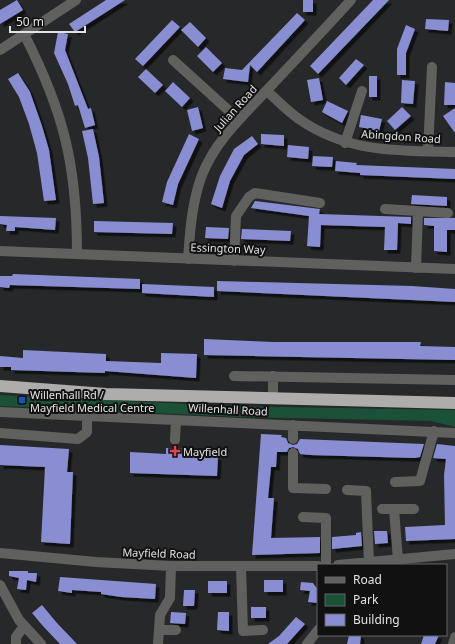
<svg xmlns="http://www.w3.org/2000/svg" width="455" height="644" viewBox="0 0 455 644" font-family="'Noto Sans',sans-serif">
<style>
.green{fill:#1b5136}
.building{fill:#898ed3;filter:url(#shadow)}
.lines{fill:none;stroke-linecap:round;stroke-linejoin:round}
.minor{stroke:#60605f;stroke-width:10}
.highway{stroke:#aeadab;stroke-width:12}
.transit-dot{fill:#1a4fb4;stroke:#111112;stroke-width:1.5}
.health-dot{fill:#e0444e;stroke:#111112;stroke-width:1.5}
.labels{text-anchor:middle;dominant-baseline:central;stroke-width:4;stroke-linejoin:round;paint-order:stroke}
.street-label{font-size:11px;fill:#e2e2e4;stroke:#111112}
.poi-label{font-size:11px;fill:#e2e2e4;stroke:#111112;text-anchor:start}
</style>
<defs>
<filter id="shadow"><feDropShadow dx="3.5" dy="3.5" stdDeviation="0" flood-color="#0009"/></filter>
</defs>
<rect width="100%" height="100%" fill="#27282a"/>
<path class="green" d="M0 395 230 406 455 410V427L431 421 241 417 0 406Z"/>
<path class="building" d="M17 0 23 10 0 24V10Z
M106 0H125L75 32 69 24Z
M303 0H313V12H303Z
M373 0H389L318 74 310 66Z
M297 13 305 20 257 72 250 65 248 82 223 79 225 68 242 70Z
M426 19 449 20 448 31 425 29Z
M172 20 180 27 143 66 135 59Z
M190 22 206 38 198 47 181 30Z
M406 25 415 29 406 53V75H397V49Z
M58 32 68 34 65 50 88 109 91 108 95 125 85 128 78 105 75 106 68 84 54 53Z
M206 47 222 63 213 72 197 56Z
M356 59 364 65 346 85 339 78Z
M146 69 163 85 155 93 138 77Z
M18 73 30 92 42 126 49 150 56 200 44 201 37 153 29 124 19 97 8 79Z
M369 76H377V97H369Z
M319 78 323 100 311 102 307 80Z
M402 80 415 81 413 104 401 103Z
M173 82 190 98 182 107 165 91Z
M445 82 455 83V105H444Z
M327 101 348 111 342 123 322 112Z
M198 107 203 128 192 131 187 110Z
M402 107 411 116 395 130 387 121Z
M455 108V133L443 116Z
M361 115 382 119 379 131 359 127Z
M93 129 99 157 104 203 93 204 88 158 82 131Z
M189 134 199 139 178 184 173 205 162 202 167 182Z
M261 134 284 135V146L261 144Z
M252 136 258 144 244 155 230 181 222 208 211 204 220 176 234 149Z
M288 145 309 147 308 159 287 157Z
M313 156 333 157 332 167 312 166Z
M336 161 357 163 356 165 455 169V179L360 175V173L335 171Z
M412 195 447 197V206L411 204Z
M255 201 320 209 319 214 411 217V224L398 223 397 250H384L385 227 321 225 320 247 307 246 309 216 251 208Z
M0 216 56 218 55 230 15 227V231H6L7 225 0 224Z
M424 218H455V230H447V252L434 251V226L424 225Z
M94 221 173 223 172 234 94 232Z
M206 227 229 228 228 239 205 238Z
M242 229 291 231 290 241 241 239Z
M13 274 140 279V289L10 285 9 288 0 287V276H12Z
M217 281 412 286 455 289V302L217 291Z
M142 284 214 287V297L142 293Z
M204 339 274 342H421L420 346 455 347V360L204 355Z
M23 350 106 354V361L161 363V353L197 354 196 378 105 371V373L11 370V367H0V356L23 358Z
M261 434 282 435 281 437 286 438 288 443 293 445 297 444 300 439 424 444 420 457 415 458 310 455 300 454 298 449 293 447 289 448 287 452H277L276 467H271L268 498H274L271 538 320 537V553L252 555Z
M437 444 455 446V539L406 541 405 527 445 525 444 475 446 459 433 458Z
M0 445 69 449 67 472H73L70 544 41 542 45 467 0 465Z
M166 448H183L182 455 218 457 217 476 130 473V452L166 454Z
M374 531H387L388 543 375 544Z
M361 532 362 546 332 549V537L356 535V533Z
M9 571H28V573H37L36 582 27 580 26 590 17 589 19 578 9 576Z
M60 577 156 584 155 599 121 597 101 594V592L72 590V593L58 591Z
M264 580H283V592H264Z
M208 581H227V593H208Z
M301 582 313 583 318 590V603L308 602 310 591 300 590Z
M184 590H195L194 606H183Z
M42 605 56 622 77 644H60L43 626 32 613Z
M251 607H266V618H251Z
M171 612 186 613 185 624 170 623Z
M218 612H229V631L217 630Z
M296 617 305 624 287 644H268L279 636Z
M349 635H361L360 644H347Z
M424 635H439L435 644H421Z"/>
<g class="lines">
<path class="minor" d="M24 34C64 112 77 166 77 254
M0 50 76 0
M173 60 238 119
M267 91C277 100 287 111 299 119 347 153 399 151 455 152
M345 143 362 91
M428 151 432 67
M385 209 448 213
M0 251 455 269
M188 259C190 230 192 202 202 175 216 140 243 116 268 89 296 59 324 30 351 0
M234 261 236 216 249 197 255 193 320 203
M416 268 418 211
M234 376 455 380
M273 398V376
M0 412 455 433
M0 433 78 439 87 432V416
M293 439V425
M175 440 176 420
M293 453V488L326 489
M395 482 420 481 434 431
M347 490 366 491 369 563
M382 509H414
M394 509 398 560
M303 517 326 518V565
M0 553 96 562 171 566H318
M338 565 455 554
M241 567 243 631 263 630
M0 585 19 620 41 644
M159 630H176
M16 644V637L24 626
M158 644 160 615 170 598 171 566
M307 644 318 630
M453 644 455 637"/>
<path class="highway" d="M0 386 106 394 455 403"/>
</g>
<rect class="transit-dot" x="18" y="396" width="8" height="8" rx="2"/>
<path class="health-dot" d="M173 445h4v4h4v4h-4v4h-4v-4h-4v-4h4z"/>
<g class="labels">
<g class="street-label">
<text transform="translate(235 108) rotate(-48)">Julian Road</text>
<text transform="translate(401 136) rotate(4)">Abingdon Road</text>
<text transform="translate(228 248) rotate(2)">Essington Way</text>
<text transform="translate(228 409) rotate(3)">Willenhall Road</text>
<text transform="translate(159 553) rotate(2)">Mayfield Road</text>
</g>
<g class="poi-label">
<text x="30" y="394">Willenhall Rd /<tspan x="30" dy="13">Mayfield Medical Centre</tspan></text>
<text x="183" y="451">Mayfield</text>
</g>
</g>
<rect x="317" y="564" width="130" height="72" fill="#111112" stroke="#656566"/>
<rect x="325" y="577" width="20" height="6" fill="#60605f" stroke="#656566"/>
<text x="353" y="584" font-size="12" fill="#e2e2e4">Road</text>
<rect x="325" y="594" width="20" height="12" fill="#1b5136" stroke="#656566"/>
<text x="353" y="604" font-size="12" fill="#e2e2e4">Park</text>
<rect x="325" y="614" width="20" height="12" fill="#898ed3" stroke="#656566"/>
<text x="353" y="624" font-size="12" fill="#e2e2e4">Building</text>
<path d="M10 26v6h75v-6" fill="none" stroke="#e2e2e4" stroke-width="2"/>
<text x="16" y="26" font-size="12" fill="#e2e2e4" stroke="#111112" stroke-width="3" paint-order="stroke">50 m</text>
</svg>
